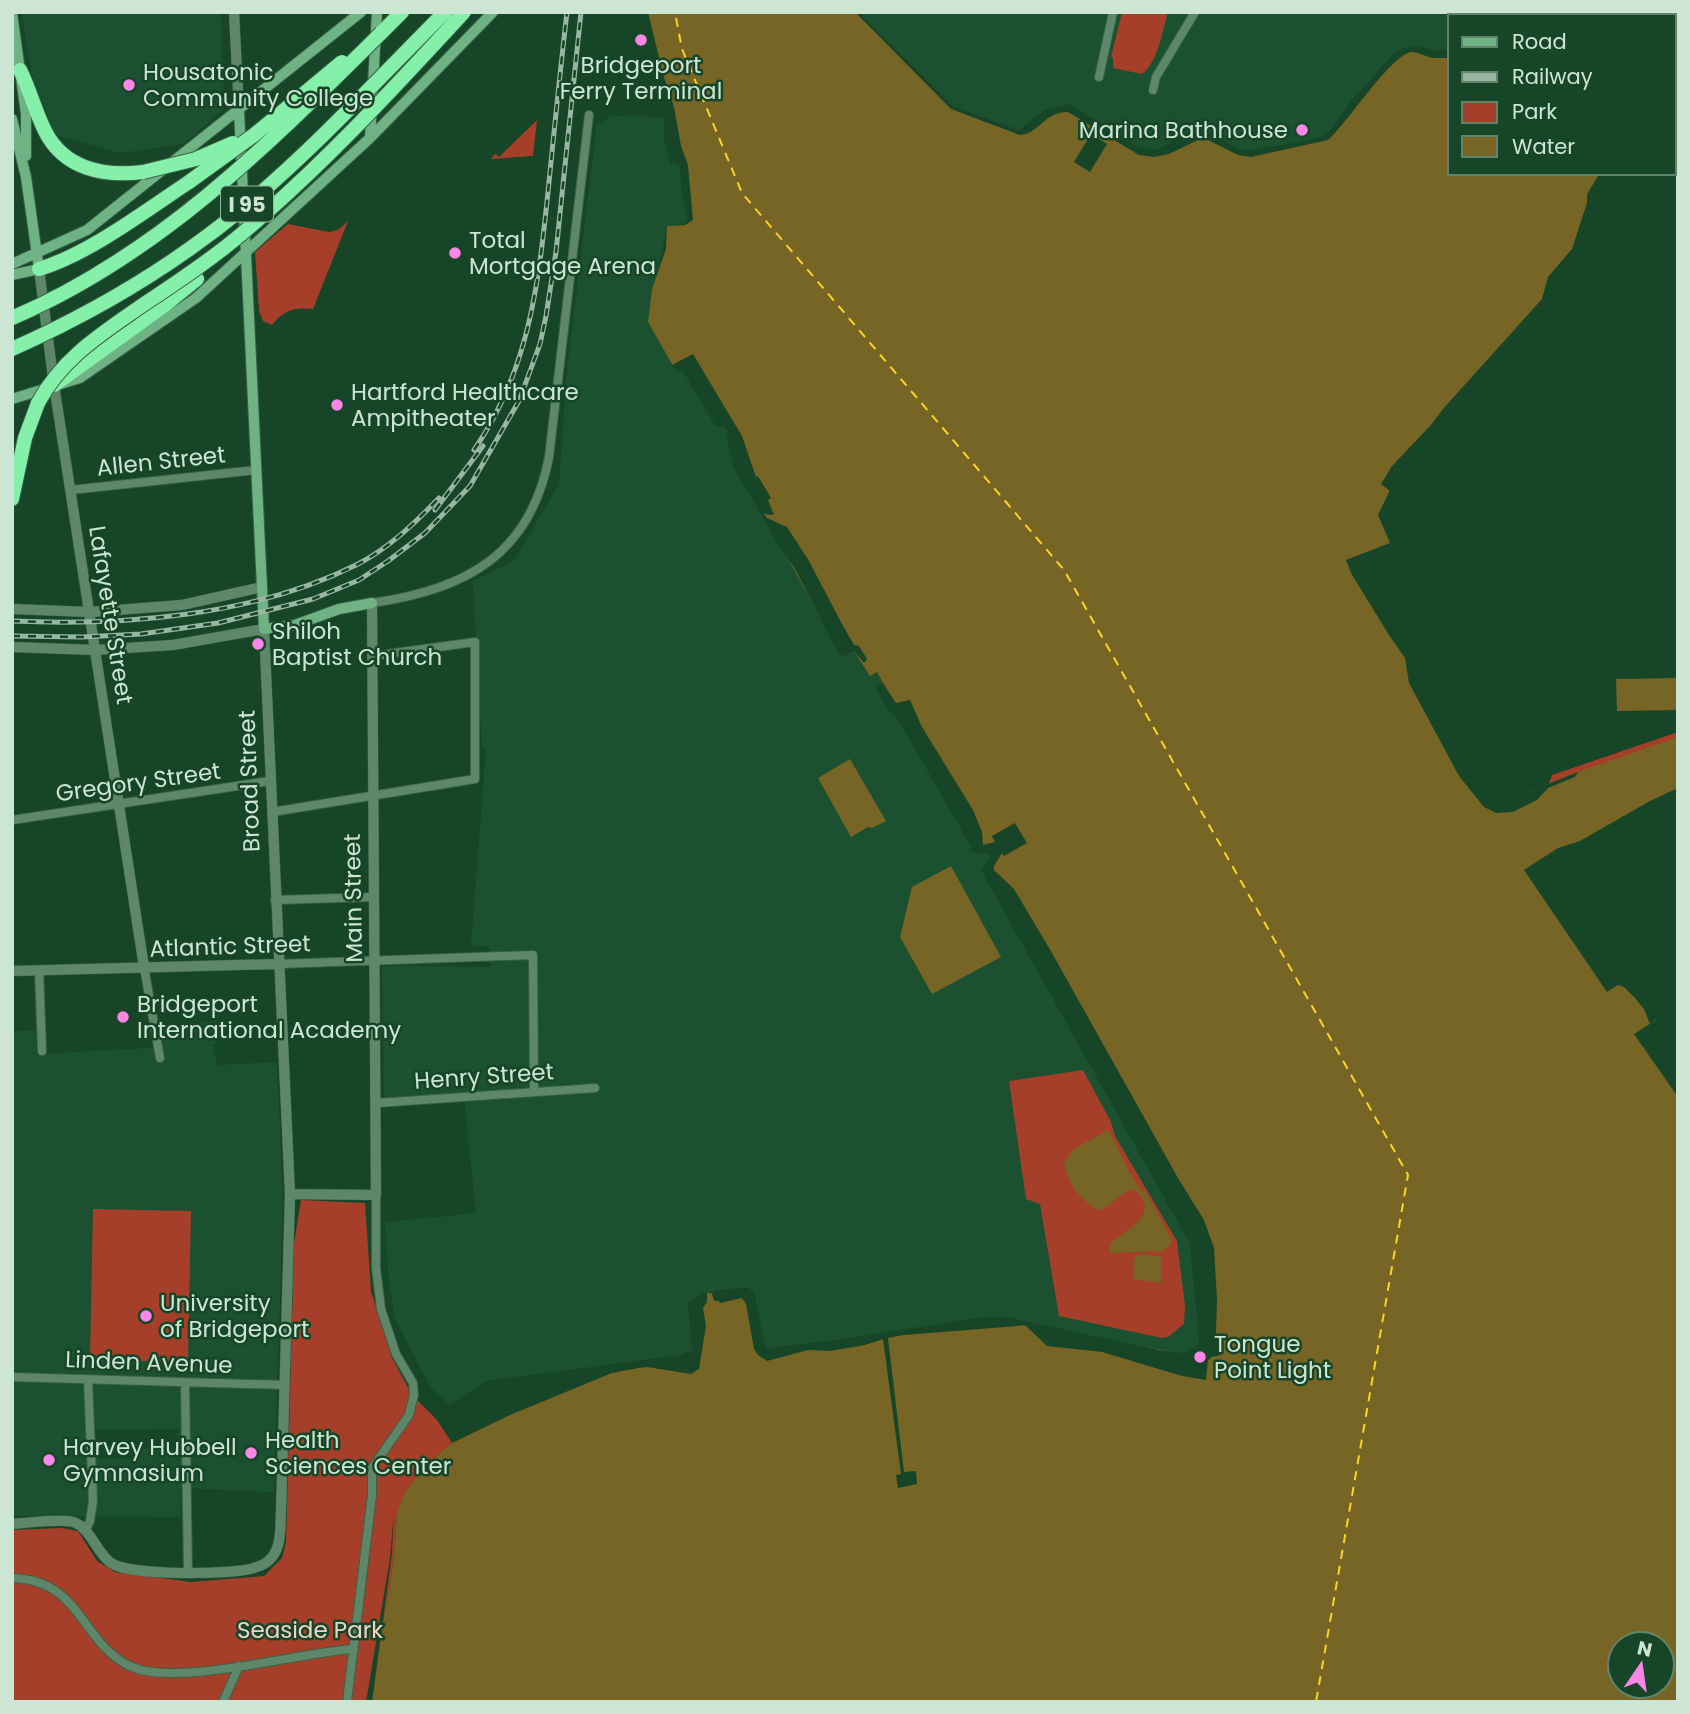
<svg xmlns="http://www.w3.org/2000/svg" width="1690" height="1714" viewBox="0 0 1690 1714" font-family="Poppins,sans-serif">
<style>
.built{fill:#1b5130;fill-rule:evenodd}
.green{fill:#a63f2a}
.water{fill:#776525;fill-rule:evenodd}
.pier{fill:#174528}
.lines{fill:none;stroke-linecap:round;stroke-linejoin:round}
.ferry{stroke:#fed328;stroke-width:2;stroke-dasharray:9 7;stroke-linecap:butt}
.minor-casing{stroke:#386247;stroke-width:10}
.tertiary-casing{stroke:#386247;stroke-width:11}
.secondary-casing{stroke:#386247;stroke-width:12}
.motorway-casing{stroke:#386247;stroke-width:16}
.minor{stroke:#5e876a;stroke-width:8}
.tertiary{stroke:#5e876a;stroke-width:10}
.secondary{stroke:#6fb284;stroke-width:10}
.motorway{stroke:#85f0a9;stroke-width:14}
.rail-casing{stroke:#98b6a1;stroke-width:5}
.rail{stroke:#174528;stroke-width:2.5;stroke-dasharray:8;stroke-linecap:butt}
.motorway-bridge-casing{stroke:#386247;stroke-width:16;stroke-linecap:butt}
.motorway-bridge{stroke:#85f0a9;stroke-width:14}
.poi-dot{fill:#fa87e8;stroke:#174528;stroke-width:2.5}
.labels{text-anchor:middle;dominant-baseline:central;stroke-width:5;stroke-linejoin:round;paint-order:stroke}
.shield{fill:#174528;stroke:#96b5a0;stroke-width:2}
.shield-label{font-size:21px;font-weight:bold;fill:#cde5d3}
.poi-label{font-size:23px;fill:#cde5d3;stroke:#174528;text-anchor:start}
.street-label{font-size:23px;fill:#cde5d3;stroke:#174528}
.park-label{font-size:23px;fill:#efd1ca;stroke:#174528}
</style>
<rect width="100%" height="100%" fill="#174528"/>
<path class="built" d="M21 12H221L224 109 184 144 121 153 55 135 33 80Z
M859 12H1497L1493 16H1450V49L1440 51 1416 46 1396 51 1350 102 1331 130 1319 138 1253 150 1239 149 1212 134 1185 135 1156 150 1138 147 1070 104 1045 110 1019 130 952 106Z
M612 116 663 117 670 163 681 165 688 224 667 226 648 322 673 366 685 369 724 421 784 548 842 657 854 651 870 675 877 672 883 683 879 685 995 855 985 869 1079 1046 1194 1243 1202 1342 1188 1355 1159 1353 1008 1317H982L767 1351 696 1353 486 1381 449 1405 431 1388 395 1319 389 1281 385 1222 476 1213 464 1098 384 1103 382 968 384 966 490 967V946H471L486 749H482L473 581 514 561 559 484 567 369 597 124Z
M217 1020V1044H213L217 1065 277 1062 283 1202 274 1492 181 1488V1517L12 1516V1031L36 1030 37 1054 148 1048H161L158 1029ZM178 1429 179 1450 139 1448 137 1459 96 1458 95 1430Z"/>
<path class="green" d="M1122 12H1168C1162 32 1158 62 1142 74L1113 68V58L1111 57Z
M537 120 533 156 491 159 495 154 499 157Z
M348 221 313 309C295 307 283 310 272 325L263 321 259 311 255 252 288 224 329 232 338 230Z
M1678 732V744L1546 792 1552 775Z
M1083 1070 1111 1122 1115 1136 1177 1241 1185 1306 1184 1324 1168 1337 1162 1338 1059 1316 1040 1204 1026 1199 1009 1081Z
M301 1200 365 1203 371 1291 392 1358 412 1395 437 1420 452 1443 429 1462 397 1512 394 1559 369 1702H12V1530L62 1528 78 1531 97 1561 115 1572 191 1582 264 1576 282 1558 286 1542 294 1244Z
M93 1209 191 1211 188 1362 90 1360Z"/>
<path class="water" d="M648 12H855L951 109 1020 135C1041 133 1043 112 1068 112L1139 155 1154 157 1169 154 1198 140H1208L1238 155 1251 157 1328 140C1346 125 1392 53 1412 52 1419 52 1426 57 1433 58 1439 58 1445 58 1450 58V173H1607L1587 204 1578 244 1554 276 1543 300 1400 469 1378 515 1390 543 1346 560 1351 573 1389 635 1397 636 1414 678 1483 796 1500 803 1578 772 1678 737V788L1650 801 1580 841 1558 848 1524 870 1607 992 1626 980 1656 1020 1634 1034 1678 1097V1702H369L394 1559 397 1512 405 1492 429 1462 452 1443 510 1415 573 1389 612 1373 659 1364 696 1354 693 1335 707 1293H711L713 1295 749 1292 761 1347 767 1351 879 1337 1029 1325 1188 1355 1202 1342 1194 1243 984 869 994 858 992 850H978L878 686 883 683 877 672 870 676 854 651 842 657 737 466 730 433 685 369 673 366 648 322 652 289 666 249 667 226 687 224 690 218 681 164 675 163 668 122 674 107 663 74ZM1620 1644H1662V1686H1620Z
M1678 678V710L1617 711 1616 679Z
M850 759 886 821 872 828 868 827 851 837 818 778Z
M951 866 1001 957 932 994 900 937 912 887Z
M1108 1130C1120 1150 1127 1173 1142 1191H1145L1172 1240 1170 1246 1162 1251 1110 1253V1244C1128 1228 1162 1214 1134 1189 1115 1195 1115 1206 1097 1210 1079 1198 1068 1184 1064 1163L1074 1149Z
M1141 1254 1162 1257 1161 1283 1134 1279V1258Z"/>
<path class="pier" d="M674 107 681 146 688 165 693 220 685 225 668 226 685 223 688 217 682 194 679 164 671 163 663 138 665 121 669 113Z
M1091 134 1107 144 1090 172 1074 162Z
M1600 173H1610L1591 206 1581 246 1572 261 1557 278 1547 295 1546 302 1426 444 1400 469 1390 491 1381 484 1392 466 1430 426 1443 409 1542 299 1548 277 1572 249 1587 203V194Z
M693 354 742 436 756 477 758 476 771 498 768 500 774 515 764 514 767 518 787 527 809 561 842 624 854 645 859 646 867 659 864 663 854 651 842 657 836 649 795 569 781 549 734 468 729 451 727 431 723 426 716 427 683 371H677L672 365Z
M1398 632 1419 666 1417 677 1486 794 1500 803 1578 772 1575 777 1548 788 1537 800 1513 812 1496 813 1484 807 1459 776 1409 683 1405 658 1389 635Z
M883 683 896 703 910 700 922 727 973 810 982 832 983 845 995 842 992 836 1015 823 1027 843 1004 856 1002 853 994 866V870L1014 889 1052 953 1178 1178 1204 1220 1214 1248 1217 1300 1216 1332 1221 1355 1212 1357 1208 1360 1206 1380 1182 1376 1102 1352 1047 1346 1026 1326 1017 1322H1029L1159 1350 1180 1353 1187 1352 1196 1347 1199 1342 1190 1244 981 870 991 856 988 853 977 854 970 850 969 849 972 848 897 718 888 709 875 688Z
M1628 977 1641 988 1658 1017 1650 1024 1644 1009 1635 998 1624 987 1618 985Z
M749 1288 755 1295 764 1343 767 1348 928 1330 888 1338 904 1472 916 1471 917 1484 898 1488 896 1475 901 1474 883 1339 865 1345 830 1351 808 1350 767 1361 758 1355 754 1349 746 1304 742 1298 720 1303 719 1301H714L712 1294 714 1291 729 1289Z
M704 1292 707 1293V1302L703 1308 706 1326 699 1369 691 1374 647 1367 608 1371 658 1361 692 1351 688 1304Z
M394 1511 392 1553 373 1695 372 1702H366L390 1558Z"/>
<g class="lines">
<path class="ferry" d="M676 18 682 49 742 193 1064 570 1408 1175 1316 1702"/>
<g class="minor-casing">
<path id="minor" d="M1099 77 1113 12
M1153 90 1156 77 1195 12
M71 490 256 470
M372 603C464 590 530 556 549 457L589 115
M272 812 475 779V642L373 656
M12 820 270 781
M275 900 374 897
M278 964 533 955 534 1091
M144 967 160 1058
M39 970 42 1051
M377 1103 595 1088
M12 1377 284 1385
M185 1383 188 1572
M85 1531 90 1521 93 1501 88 1380
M12 1578C83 1580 80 1644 132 1667 178 1687 300 1652 354 1649
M223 1702 239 1666
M347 1702 372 1495V1468L409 1415 414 1395 413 1383 396 1354 381 1309 376 1268V1195"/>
</g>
<g class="tertiary-casing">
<path id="tertiary" d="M234 12 239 110
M39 269 54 385 144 967
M12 609 90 612 182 605 262 587
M12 647 95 650 173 645 264 629 290 1194 281 1511C280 1525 282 1545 272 1557 268 1563 261 1566 254 1568 232 1575 130 1576 111 1563 97 1553 91 1530 76 1523 66 1518 25 1523 12 1524
M12 971 278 964
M290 1194 376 1195 372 603"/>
</g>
<g class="secondary-casing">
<path id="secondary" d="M1590 12 1598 16
M12 13 26 114V156
M1674 49 1678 50
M239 110 264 629 295 625 339 609 372 603
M12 119 26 177 39 269 12 275
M370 138 377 12
M12 264 87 230 361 12
M12 399 80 378 196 298 370 138 493 12"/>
</g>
<g class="motorway-casing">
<path id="motorway" d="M381 33 402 12
M20 70C30 90 35 111 45 131 64 169 104 177 143 172
M39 269C89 254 145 211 189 182
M54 385 165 305 197 279
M12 499 25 438 38 403"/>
</g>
<use href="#minor" class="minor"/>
<use href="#tertiary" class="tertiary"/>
<use href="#secondary" class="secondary"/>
<use href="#motorway" class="motorway"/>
<g class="rail-casing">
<path id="rail" d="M474 450C529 370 538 287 548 192 554 132 560 72 567 12
M435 510 483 446
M12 621C124 626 254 616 356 565 388 549 415 523 439 498
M12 636 82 637 141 634 218 623 313 599 359 580 388 561 425 533 470 486 519 401 540 344 546 316 556 252 581 12"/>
</g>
<use href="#rail" class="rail"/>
<g class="motorway-bridge-casing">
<path id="motorway-bridge" d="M143 172 196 159 233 143
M189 182 254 135 342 62
M12 318C159 255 270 143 381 33
M12 349C95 312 173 266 243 208 315 148 379 78 445 12
M38 403C61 360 98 336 137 309 174 284 211 260 245 231 324 164 394 88 464 12"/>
</g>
<use href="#motorway-bridge" class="motorway-bridge"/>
</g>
<g class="poi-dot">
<circle cx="641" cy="40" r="7"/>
<circle cx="129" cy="85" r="7"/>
<circle cx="1302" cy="130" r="7"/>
<circle cx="455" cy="253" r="7"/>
<circle cx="337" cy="405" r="7"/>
<circle cx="258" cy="644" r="7"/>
<circle cx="123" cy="1017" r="7"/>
<circle cx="146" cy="1316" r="7"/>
<circle cx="1200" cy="1357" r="7"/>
<circle cx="251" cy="1453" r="7"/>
<circle cx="49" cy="1460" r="7"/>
</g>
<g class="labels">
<rect class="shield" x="221" y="186.5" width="52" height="35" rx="5"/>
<g class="shield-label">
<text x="247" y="204">I 95</text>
</g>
<g class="poi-label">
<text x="641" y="65" text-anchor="middle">Bridgeport<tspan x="641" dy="26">Ferry Terminal</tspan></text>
<text x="143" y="72">Housatonic<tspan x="143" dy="26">Community College</tspan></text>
<text x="1288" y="130" text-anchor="end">Marina Bathhouse</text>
<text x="469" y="240">Total<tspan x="469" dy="26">Mortgage Arena</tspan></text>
<text x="351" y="392">Hartford Healthcare<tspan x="351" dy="26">Ampitheater</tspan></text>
<text x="272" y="631">Shiloh<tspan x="272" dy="26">Baptist Church</tspan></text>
<text x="137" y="1004">Bridgeport<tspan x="137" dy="26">International Academy</tspan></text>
<text x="160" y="1303">University<tspan x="160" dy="26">of Bridgeport</tspan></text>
<text x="1214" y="1344">Tongue<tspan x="1214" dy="26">Point Light</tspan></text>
<text x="265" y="1440">Health<tspan x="265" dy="26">Sciences Center</tspan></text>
<text x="63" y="1447">Harvey Hubbell<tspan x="63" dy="26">Gymnasium</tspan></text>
</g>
<g class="street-label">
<text transform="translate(161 461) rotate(-6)">Allen Street</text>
<text transform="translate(111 615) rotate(81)">Lafayette Street</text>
<text transform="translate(249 781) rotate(-92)">Broad Street</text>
<text transform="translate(138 782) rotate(-8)">Gregory Street</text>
<text transform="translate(353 898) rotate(-91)">Main Street</text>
<text transform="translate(230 946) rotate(-2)">Atlantic Street</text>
<text transform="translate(484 1076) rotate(-4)">Henry Street</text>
<text transform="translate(149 1362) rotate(2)">Linden Avenue</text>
</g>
<g class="park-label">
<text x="310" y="1630">Seaside Park</text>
</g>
</g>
<rect width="1690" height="1714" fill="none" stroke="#cde5d3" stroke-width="28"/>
<rect x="1448" y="14" width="228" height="161" fill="#174528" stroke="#60856c" stroke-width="2"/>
<rect x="1462" y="37" width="35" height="10" fill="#6fb284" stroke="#60856c" stroke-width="2"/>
<text x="1512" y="49" font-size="21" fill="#cde5d3">Road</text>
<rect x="1462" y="72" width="35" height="10" fill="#98b6a1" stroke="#60856c" stroke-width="2"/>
<text x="1512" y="84" font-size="21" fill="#cde5d3">Railway</text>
<rect x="1462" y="102" width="35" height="21" fill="#a63f2a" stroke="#60856c" stroke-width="2"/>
<text x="1512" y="119" font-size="21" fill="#cde5d3">Park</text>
<rect x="1462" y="136" width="35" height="21" fill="#776525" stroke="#60856c" stroke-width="2"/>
<text x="1512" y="154" font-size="21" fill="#cde5d3">Water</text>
<g transform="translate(1641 1665) rotate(13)"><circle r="33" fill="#174528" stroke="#60856c" stroke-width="2"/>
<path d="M0-5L12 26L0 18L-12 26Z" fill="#fa87e8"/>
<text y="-10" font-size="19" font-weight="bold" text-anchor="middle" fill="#cde5d3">N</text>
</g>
</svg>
